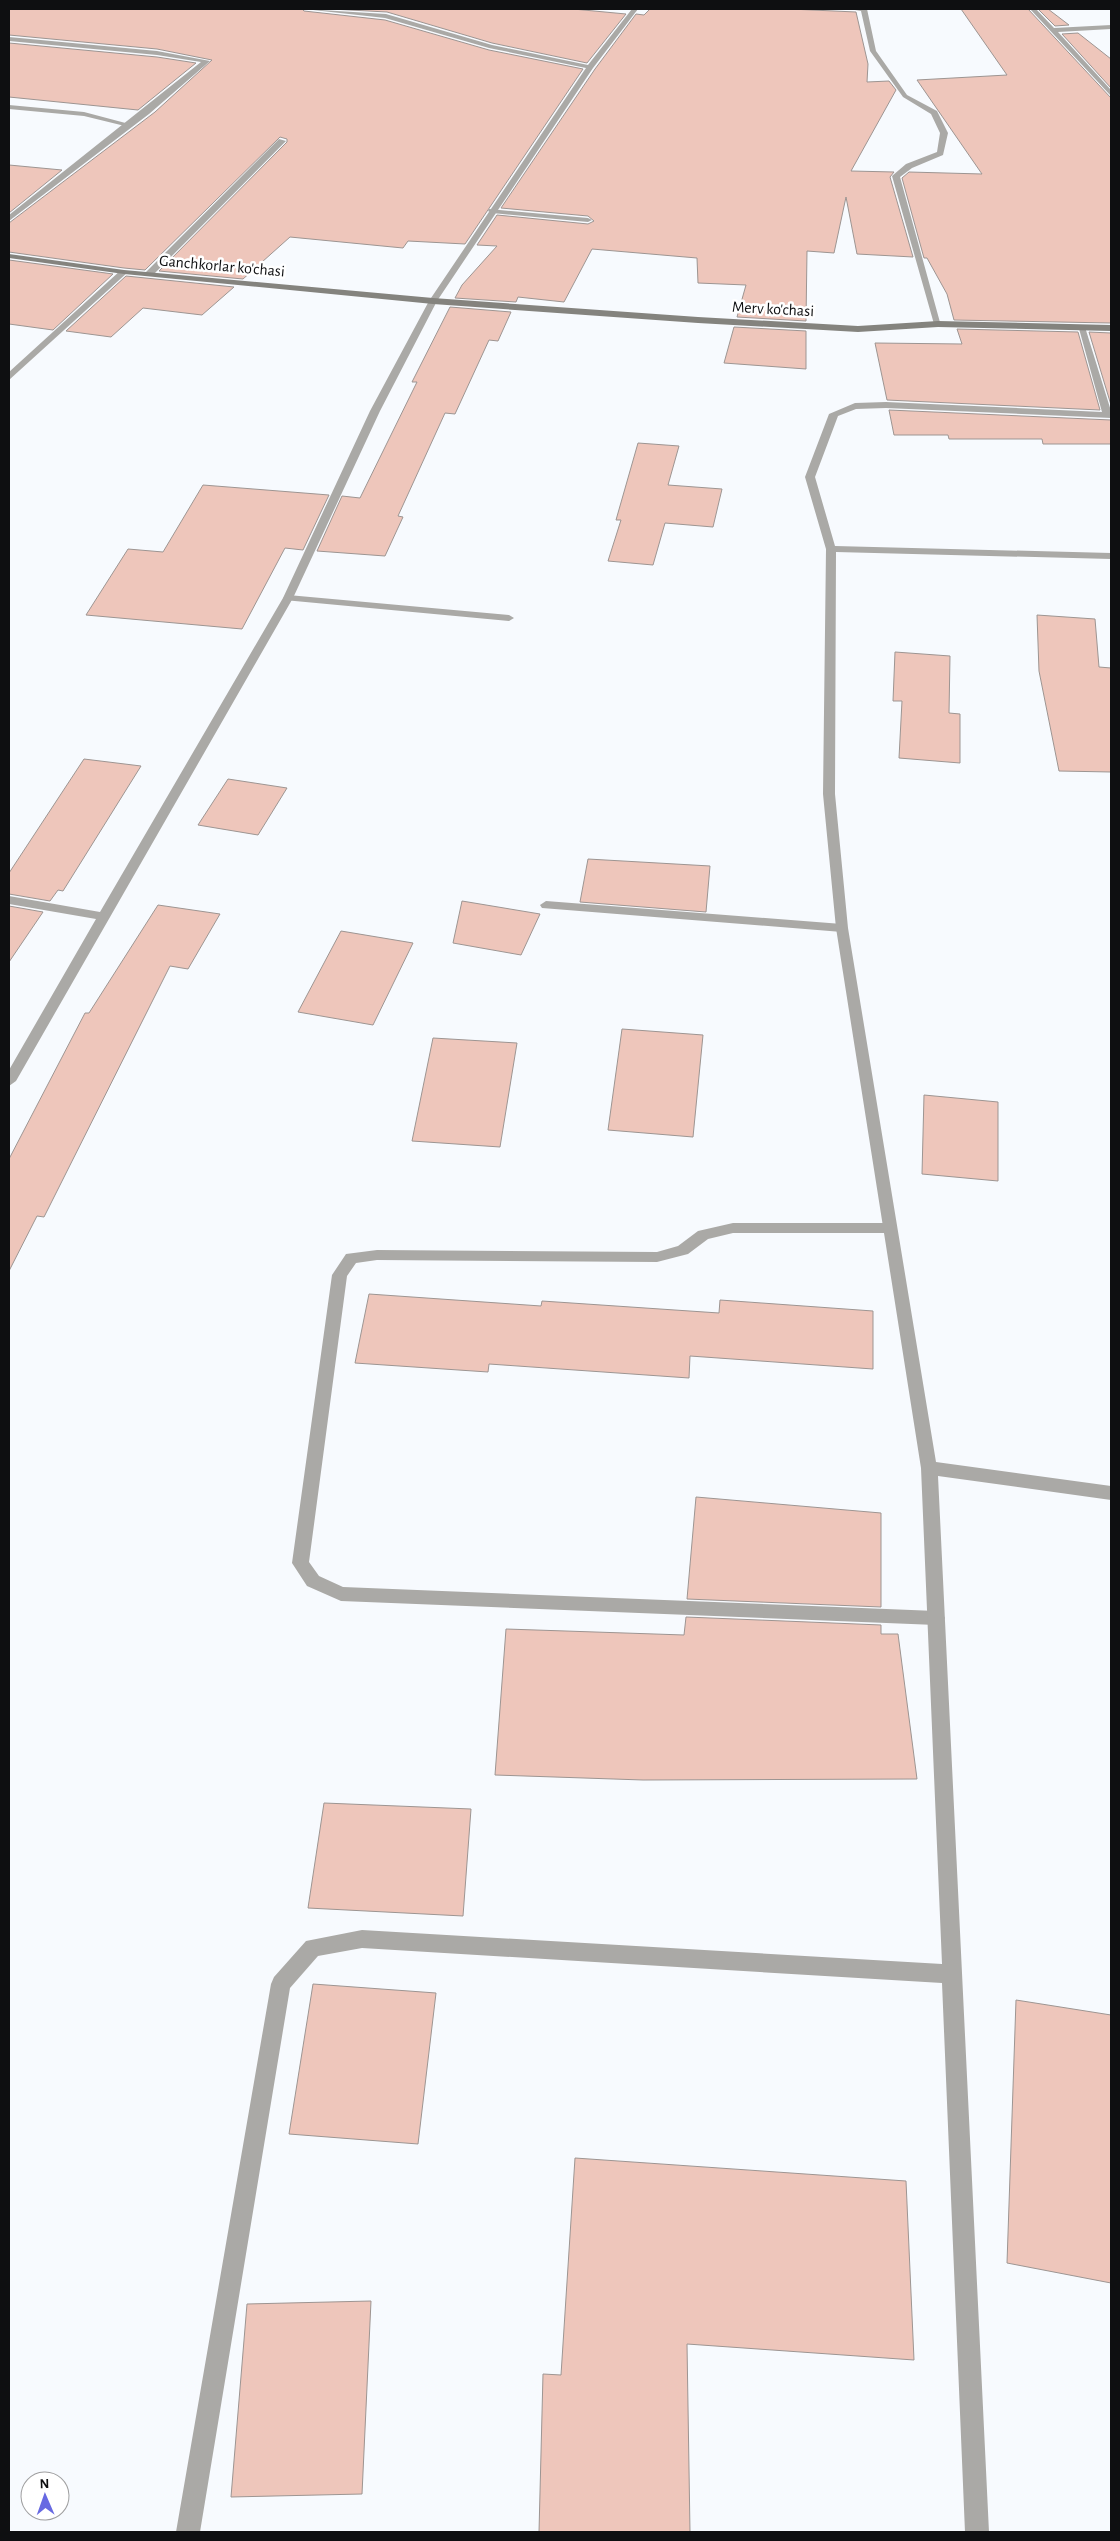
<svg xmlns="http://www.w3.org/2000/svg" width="1120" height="2541" viewBox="0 0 1120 2541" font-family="'Alegreya Sans',sans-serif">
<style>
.building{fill:#eec6bb;stroke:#9d9592}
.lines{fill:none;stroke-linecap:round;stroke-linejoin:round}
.lane{fill:#aaa9a6;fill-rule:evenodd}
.street{fill:#aaa9a6;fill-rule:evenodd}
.secondary{fill:#84837e;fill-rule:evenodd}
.labels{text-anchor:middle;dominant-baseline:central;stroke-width:5;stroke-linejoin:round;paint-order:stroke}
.far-street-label{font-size:16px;fill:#0e0f11;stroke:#fff}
</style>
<rect width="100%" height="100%" fill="#f7fafe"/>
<path class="building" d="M9 9H302L304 11 385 20 489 50 583 69 465 244 408 241 403 248 290 237 243 279 159 271 287 142V139L280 137 145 270 124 268 9 252V223L155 112 212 60 157 49 9 35Z
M331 9H573L626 14 587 63 492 43 387 12Z
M650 9H790L856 12 868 64 867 82 889 81 896 90 851 171 894 172 890 177 913 257 857 254 846 197 834 253 807 251 806 321 737 317 746 285 698 283 697 258 592 249 564 302 518 297 516 302 455 298 462 285 497 246 477 245 497 215 588 224 594 221 588 216 501 208 595 69 636 14 644 15Z
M961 9H1028L1111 98V323L954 320 947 294 927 258H924L902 178 909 172 982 174 917 80 1007 75Z
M1038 9H1048L1069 25 1055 26Z
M1078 33 1111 59V88L1062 34Z
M9 43 157 57 196 63 138 110 9 97Z
M9 165 62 170 9 213Z
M9 260 113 274 53 330 9 324Z
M126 276 234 287 202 315 143 308 111 337 66 331Z
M450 307 511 312 498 341 489 340 455 414 445 413 398 516 403 517 385 556 317 551 342 496 360 498 417 382H412Z
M734 327 806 331V369L724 363Z
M957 329 1078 332 1100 410 887 400 875 343 962 344Z
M1089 332 1111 333V405Z
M889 410 1111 420V444H1043L1042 439H949L948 435H894Z
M638 443 679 446 668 485 722 489 713 527 665 523 653 565 608 561 621 520H616Z
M203 485 329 495 303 550 285 548 242 629 86 615 128 549 163 552Z
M1037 615 1095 619 1099 667 1111 668V772L1059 771 1039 671Z
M895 652 950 656 949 713 960 714V763L899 758 902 701H893Z
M84 759 141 766 63 891 58 890 50 901 9 894V873Z
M228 779 287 788 258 835 198 825Z
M588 859 710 866 706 912 580 902Z
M462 901 540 914 521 955 453 943Z
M158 905 220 914 188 969 170 966 44 1217 37 1216 9 1271V1159L85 1013H89Z
M9 906 43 912 9 962Z
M341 931 413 943 373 1025 298 1012Z
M622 1029 703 1035 693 1137 608 1130Z
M433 1038 517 1043 500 1147 412 1141Z
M924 1095 998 1102V1181L922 1174Z
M369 1294 541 1306 542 1301 719 1313 720 1300 873 1311V1369L690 1356 689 1378 489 1364 488 1372 355 1363Z
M696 1497 881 1513V1607L687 1599Z
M686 1617 881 1625V1634H898L917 1779 643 1780 495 1775 506 1629 684 1635Z
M324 1803 471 1809 463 1916 308 1908Z
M313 1984 436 1993 418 2144 289 2134Z
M1016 2000 1111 2015V2283L1007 2263Z
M575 2158 906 2181 914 2360 687 2344 690 2532H539L543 2374 561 2375Z
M371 2301 362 2494 231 2497 247 2304Z"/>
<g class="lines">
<path class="lane" d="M9 105 84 112 133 125 129 127 84 116 9 109Z
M279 139 286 141 152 276H146V272Z
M489 209 588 218 592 220 588 222 492 213 488 211Z
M288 595 509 615 514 618 509 621 284 600 283 598Z
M546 901 842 924 848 928 842 932 542 908 540 905Z
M733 1223H889L896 1228 889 1233H733L708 1239 688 1254 657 1262 377 1260 356 1263 347 1276 309 1562 319 1576 343 1587 936 1611 942 1613 945 1618 942 1623 936 1625 341 1601 307 1586 292 1563 332 1275 346 1254 377 1250 657 1252 678 1246 698 1231Z"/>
<path class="street" d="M304 9 386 14 492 45 588 65 632 9H638L593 68 437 301 380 411 293 598 16 1081 9 1086V1070L96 919 9 904V896L100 912 283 598 370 411 429 301 586 68 489 48 385 18Z
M849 9H867L876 51 907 95 937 111 948 133 943 155 912 168 900 177 941 326 934 324 892 176 906 164 937 152 940 133 931 114 903 97 870 51 861 11Z
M1030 9H1036L1054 28 1111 25V29L1058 32 1111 90V96Z
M9 37 157 51 210 61 149 114 9 221V215L201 62 157 55 9 41Z
M121 270 128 272 9 380V372Z
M1078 325 1085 327 1111 411V418L886 408 856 409 838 416 815 477 835 546 1111 553V559L836 552 835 794 848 928 936 1462 1111 1486V1500L938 1476 989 2532H965L942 1983 362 1948 318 1956 290 1988 200 2532H176L271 1984 274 1977 306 1941 362 1930 942 1964 921 1468 836 928 823 794 826 549 805 477 829 414 855 403 886 402 1102 412Z"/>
<path class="secondary" d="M9 254 124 270 433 298 698 317 858 326 938 321 1111 325V331L938 327 858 332 698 323 433 304 124 274 9 258Z"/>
</g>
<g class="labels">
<g class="far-street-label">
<text transform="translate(222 266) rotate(5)">Ganchkorlar ko'chasi</text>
<text transform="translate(773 309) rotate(3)">Merv ko'chasi</text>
</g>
</g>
<rect width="1120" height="2541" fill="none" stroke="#0e0f11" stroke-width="20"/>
<g transform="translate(45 2496) rotate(358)"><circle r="24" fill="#ffffff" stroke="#9f9fa0"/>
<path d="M0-4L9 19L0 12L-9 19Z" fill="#6769e2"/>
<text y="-8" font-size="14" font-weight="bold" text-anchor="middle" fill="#0e0f11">N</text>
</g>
</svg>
